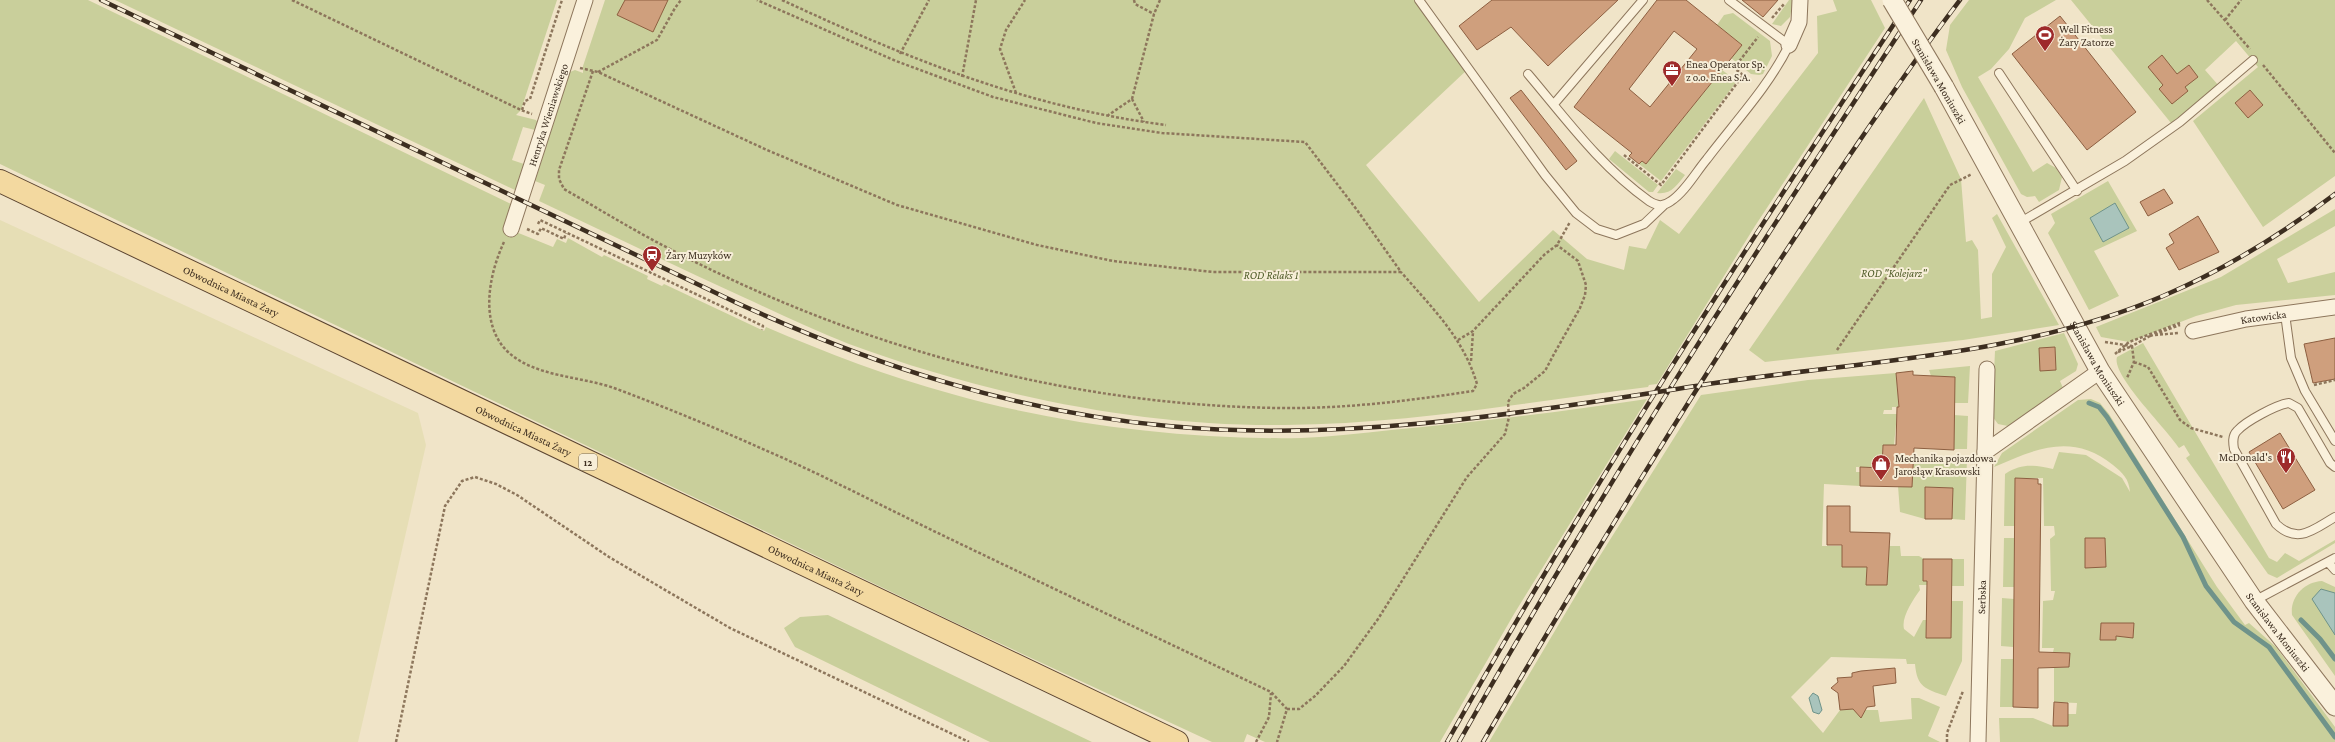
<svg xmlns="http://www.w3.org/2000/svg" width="2335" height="742" viewBox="0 0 2335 742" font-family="'Crimson Pro',serif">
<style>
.farmland{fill:#e6deb5}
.green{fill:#c9cf9b;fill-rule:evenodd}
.water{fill:#a9c4bc;stroke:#6f938a}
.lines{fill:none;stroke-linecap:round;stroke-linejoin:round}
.stream{stroke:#6f938a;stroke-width:5}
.building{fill:#cf9f7d;stroke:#8d5f41;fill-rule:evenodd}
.service-casing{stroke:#8d765c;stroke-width:10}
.minor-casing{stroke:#8d765c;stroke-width:17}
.tertiary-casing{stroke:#8d765c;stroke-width:21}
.primary-casing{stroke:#5b4430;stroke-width:24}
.path{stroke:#8d765c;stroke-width:2.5;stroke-dasharray:3 2;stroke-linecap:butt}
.service{stroke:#faf1dc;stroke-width:8}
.minor{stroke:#faf1dc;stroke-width:15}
.tertiary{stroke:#faf1dc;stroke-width:19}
.primary{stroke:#f3d9a0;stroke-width:22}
.rail-casing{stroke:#3d2e20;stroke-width:4.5}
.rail{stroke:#f7eed8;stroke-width:3;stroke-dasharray:9;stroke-linecap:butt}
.tertiary-bridge-casing{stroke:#8d765c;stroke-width:21;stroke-linecap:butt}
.tertiary-bridge{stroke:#faf1dc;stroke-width:19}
.labels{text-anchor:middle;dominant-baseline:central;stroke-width:4;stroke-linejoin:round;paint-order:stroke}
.shield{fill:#f7eed8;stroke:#756857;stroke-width:1}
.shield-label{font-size:10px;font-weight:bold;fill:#3d2e20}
.poi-label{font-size:11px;fill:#3d2e20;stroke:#f7eed8;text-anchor:start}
.street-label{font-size:11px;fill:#3d2e20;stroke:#f7eed8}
.park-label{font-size:11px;font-style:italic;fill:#4d5a26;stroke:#f7eed8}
</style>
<rect width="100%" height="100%" fill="#f0e4c8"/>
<path class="farmland" d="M0 220 418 413 426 445 358 742H0Z"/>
<path class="green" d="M0 0H88L511 204 504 227 553 247 557 239 566 243 568 238 602 257 604 255 648 276 647 279 662 286 664 284 764 331 766 327C827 353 889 377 952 394 1061 425 1189 440 1301 438 1331 437 1361 433 1391 430 1477 422 1561 412 1647 399L1514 614 1440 742H1265L1247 734 1244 742H1212L956 623 0 164Z
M115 0H557L521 110 516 115 536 120 538 123 535 130 523 127 512 160 524 164 515 190Z
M605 0H1420L1469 68 1366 165 1479 302 1553 230 1587 259 1624 270 1629 246 1646 249 1660 220 1679 234 1818 53 1817 16 1837 11 1833 0H1871L1885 28 1755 226 1657 384 1649 385 1648 387C1527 402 1407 424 1285 425 1141 427 984 394 849 344 813 330 778 313 743 297 675 266 607 233 539 201L545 185 535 181 570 72 575 70 583 73V66Z
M1789 0H1793L1790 17 1781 26 1772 24Z
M1969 0H2056L2025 18 2009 49 1991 69 1978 77 2033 172 2047 163 2056 168 2062 177 2059 190 2039 202 2035 196 2027 197 2021 194 1962 87 1946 50 1950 25Z
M2071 0H2335V176L2263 227 2193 121 2258 67 2236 41 2205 70 2219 86 2171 123Z
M1733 13 1770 41 1772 56 1763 74 1759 75 1751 74 1731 58 1742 45 1717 25 1724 15Z
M1722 70 1737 81 1661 181 1639 164 1642 161 1646 164Z
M1924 98 1961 179 1966 242 1972 240 1978 250 1981 319 1992 317V274L2006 247 1992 218 1997 214 2059 325 1963 340 1765 362 1749 350Z
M1615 151 1658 185 1653 192H1649L1609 159Z
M1676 169 1685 175C1677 185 1671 195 1657 193Z
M2108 181 2137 231 2094 251 2119 296 2089 310 2048 233 2055 223 2051 214Z
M2335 209V226L2277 259 2288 283 2335 272V295L2236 305 2196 316 2129 342 2101 337 2096 327 2221 277Z
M2064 333 2078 364 2076 371 2060 381 2063 388 2008 426 1998 424 1992 416 1995 351Z
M2143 343 2269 558 2277 562 2285 553 2299 561 2335 540V543L2277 578 2268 574 2186 458 2190 455 2184 445 2179 448C2167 429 2111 375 2117 357Z
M1970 366 1968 403H1954L1955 377 1931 376 1929 370Z
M1896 373 1899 407H1892V410H1884L1883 414H1897L1894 445H1883L1882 456 1967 459 1965 520 1952 519 1953 488 1925 487V519L1900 512 1898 486 1912 468 1856 467V472H1860V486L1824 484 1822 546H1900L1901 556H1919L1924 559 1923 581H1928V585H1919L1920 590C1913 600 1901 617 1904 629L1914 637 1923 620H1926V638H1951V605L1943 601H1963L1962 661 1946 696C1925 689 1917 687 1915 664H1907L1906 659 1831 657 1791 697 1823 733 1840 710 1855 708 1858 714H1863L1865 710H1878L1880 722 1912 719 1911 698H1919L1940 707 1928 736 1940 742H1489L1591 570 1701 395 1808 380ZM1867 575 1887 576V585H1866Z
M2091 399 2100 403 2109 414 2217 587 2245 625 2249 623 2276 647 2335 727V742H2000L1999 718H2033L2053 726H2068V714H2076L2077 703 2054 702V668L2069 667 2070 653 2053 652 2054 648H2042L2043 601 2053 600 2055 591H2051L2050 539 2055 535 2054 526H2044L2043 478 2015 479V526H2004L2005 474C2022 463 2034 465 2053 469L2059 452 2086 455 2122 478 2130 492C2129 479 2123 473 2113 465 2072 432 2035 449 1994 467L2002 453 2078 400Z
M1954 415 1968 416 1967 449H1954Z
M2004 538H2015L2014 587H2003Z
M1952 559H1964V586H1952Z
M2322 581 2335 587V676L2292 615C2290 597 2304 582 2322 581Z
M2002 598 2014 599 2013 647 2001 646Z
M828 615 1092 742H990L795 647 784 628 800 617Z
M2001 659H2014L2013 707H2000Z"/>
<path class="water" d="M2115 203 2129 228 2103 242 2090 218Z
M2321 589 2335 593V635L2312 599Z
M1813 693 1818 696 1822 710 1819 714 1813 712 1809 698Z"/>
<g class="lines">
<path class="stream" d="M2089 403 2099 407 2107 417 2183 537 2206 586 2234 622 2269 647 2335 737
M2301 620 2320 639 2335 659"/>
</g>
<path class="building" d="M625 0H668L653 32 617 15Z
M1492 0H1618L1548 66 1511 27 1477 50 1459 26Z
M1657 0H1686L1742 45 1646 164 1642 161 1639 164 1629 156 1632 153 1574 107ZM1674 31 1697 49 1650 107 1629 89Z
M1742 0H1778L1763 17Z
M2060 16 2136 112 2087 150 2012 54Z
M2162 55 2177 74 2189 65 2198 77 2185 87 2188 91 2172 104 2159 89 2163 85 2148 67Z
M1521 90 1577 161 1566 170 1510 98Z
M2250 90 2263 105 2248 118 2235 103Z
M2164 189 2173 203 2148 216 2140 202Z
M2198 216 2219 252 2179 270 2166 248 2174 243 2169 234Z
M2335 338V379L2313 383 2304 344Z
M2055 347 2056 370 2040 371 2039 348Z
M1913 371V375L1955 377 1954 450 1914 448 1912 487 1860 486V467L1882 468 1883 445H1896L1897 407H1899L1896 373Z
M2280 433 2315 490 2283 509 2249 452Z
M2015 478 2038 479V484H2041L2039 652 2070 653 2069 667 2038 668V708L2013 707Z
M1925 487 1953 488 1952 519H1925Z
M1827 506H1850V532L1890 533 1887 585H1866L1867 567H1842V545H1827Z
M2085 538H2105L2106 567 2085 568Z
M1923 559H1952L1951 638H1926L1927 581H1923Z
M2101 623H2134L2133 638 2116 636V640H2100Z
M1895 668 1896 683 1873 686 1875 706 1867 707 1861 718 1853 709 1840 710 1838 693 1831 688 1838 682 1837 678 1852 677V673L1861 671Z
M2054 702 2068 703V726H2053Z"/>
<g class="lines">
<g class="service-casing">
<path id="service" d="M1419 0 1545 175 1576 213 1597 229 1616 235 1644 224 1664 205
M1999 73 2077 191
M1528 74C1567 120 1599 165 1649 201 1657 206 1663 207 1671 201 1685 192 1696 172 1707 159 1735 122 1769 86 1789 45L1729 0
M1554 104 1643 0
M2019 223 2125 161 2180 122 2253 60
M2285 314 2291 358 2305 391 2335 441
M2335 467 2330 463 2298 408 2289 403C2276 405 2246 421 2237 431 2232 436 2233 443 2234 449L2276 524C2298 545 2314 529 2335 517
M2328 562 2335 570
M2254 601 2335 558"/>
</g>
<g class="minor-casing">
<g id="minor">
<path d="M1789 45 1799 22 1800 0"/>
<path id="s1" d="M511 229 585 0"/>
<path id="s2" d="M2193 331 2246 319 2335 307"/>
<path d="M1985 452 1987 369"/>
<path id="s3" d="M1978 742 1985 452 2100 371"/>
</g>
</g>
<g class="tertiary-casing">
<g id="tertiary">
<path id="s4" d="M1944 87 2100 371 2254 601 2335 706"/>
</g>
</g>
<g class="primary-casing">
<g id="primary">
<path id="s5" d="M0 181 1177 742"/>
</g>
</g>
<path class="path" d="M292 0 521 110 532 114
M782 0C909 59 1026 107 1166 125
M1134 0 1135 4 1154 14
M2207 0 2250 49
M1772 18 1784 4
M2225 20 2241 0
M900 54 929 0
M2263 65 2335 153
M580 68 598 72 767 150 897 205 1037 245 1113 261 1213 272H1401L1357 210 1305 142 1162 133 1096 123 993 97 896 61 757 0
M593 71 559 170V179L564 189C599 209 633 230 668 248 856 347 1066 405 1278 408 1343 409 1408 401 1473 391L1477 384C1463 337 1432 308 1401 272
M598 72 657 40 675 8 681 0
M962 77 976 0
M1016 93 1000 49 1006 30 1025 0
M1132 99 1154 14 1160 0
M522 110 525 101 530 99 562 0
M1107 116 1132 99 1144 122
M1624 155 1661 185 1743 75 1734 68 1758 37
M538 224 540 220 763 326 762 330
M527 229 538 234 541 228 564 239 566 233
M504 242C489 274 479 323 507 351 534 377 580 376 614 388 665 407 716 428 765 450 825 476 884 507 942 535 1052 588 1162 640 1271 692L1287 709 1277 742
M2155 335 2178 333
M2150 336 2180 325
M1458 340 1473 331 1544 255 1557 245 1570 222
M2105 342 2132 346 2150 336
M1837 350 1950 185 1972 174
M2118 352 2132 346 2134 362 2127 378
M2115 354 2129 342 2180 323
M1471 361 1473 332
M2134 362 2148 367 2180 420 2191 428 2223 437
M2314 385 2335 380
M1287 709H1299L1315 696 1344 666 1378 619 1467 477 1505 434 1509 417 1508 402 1513 394 1524 388 1545 371 1554 354 1580 308 1585 295 1586 285 1578 261 1557 245
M396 742 445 506 462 481 475 477 496 484 517 495 609 557 730 628 969 742
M1256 742 1269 717 1271 693
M1947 742V733L1963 691"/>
<use href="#service" class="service"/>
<use href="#minor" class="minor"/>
<use href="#tertiary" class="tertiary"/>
<use href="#primary" class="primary"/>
<g class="rail-casing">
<path id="rail" d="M101 0 737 303C875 366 1017 412 1168 426 1351 443 1534 411 1715 383 1864 361 2022 356 2163 296 2224 270 2282 234 2335 194
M1447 742C1590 488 1748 243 1910 0
M1459 742C1602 488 1761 243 1921 0
M1483 742C1572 590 1663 440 1759 292 1824 193 1889 94 1960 0"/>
</g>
<use href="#rail" class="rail"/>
<g class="tertiary-bridge-casing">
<path id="tertiary-bridge" d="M1892 0 1944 87"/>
</g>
<use href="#tertiary-bridge" class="tertiary-bridge"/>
</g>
<defs>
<g id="stadium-pin" transform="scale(1)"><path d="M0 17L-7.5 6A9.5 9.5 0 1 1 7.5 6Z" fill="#9e2a2b" stroke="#f7eed8"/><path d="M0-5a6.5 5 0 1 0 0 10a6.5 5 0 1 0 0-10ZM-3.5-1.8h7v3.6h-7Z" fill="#fff"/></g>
<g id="office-pin" transform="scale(1)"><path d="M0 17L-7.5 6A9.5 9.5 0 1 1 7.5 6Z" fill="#9e2a2b" stroke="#f7eed8"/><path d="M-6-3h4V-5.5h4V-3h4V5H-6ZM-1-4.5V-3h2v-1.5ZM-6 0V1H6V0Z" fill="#fff"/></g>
<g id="station-pin" transform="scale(1)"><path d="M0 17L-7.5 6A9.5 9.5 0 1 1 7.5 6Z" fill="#9e2a2b" stroke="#f7eed8"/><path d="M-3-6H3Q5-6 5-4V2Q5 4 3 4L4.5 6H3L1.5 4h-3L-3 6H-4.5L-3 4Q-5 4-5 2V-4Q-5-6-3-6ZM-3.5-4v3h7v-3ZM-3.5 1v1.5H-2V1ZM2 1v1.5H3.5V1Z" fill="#fff"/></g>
<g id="restaurant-pin" transform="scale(1)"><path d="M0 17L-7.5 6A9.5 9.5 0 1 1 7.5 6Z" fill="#9e2a2b" stroke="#f7eed8"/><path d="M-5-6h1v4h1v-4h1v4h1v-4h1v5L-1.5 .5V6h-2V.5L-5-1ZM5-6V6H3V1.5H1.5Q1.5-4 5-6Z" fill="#fff"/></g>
<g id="shop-pin" transform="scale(1)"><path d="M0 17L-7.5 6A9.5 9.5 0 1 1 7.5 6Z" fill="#9e2a2b" stroke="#f7eed8"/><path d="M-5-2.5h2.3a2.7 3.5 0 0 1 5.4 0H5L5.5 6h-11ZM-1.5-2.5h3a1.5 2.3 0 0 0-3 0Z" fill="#fff"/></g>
</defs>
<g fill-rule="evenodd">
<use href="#stadium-pin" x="2045" y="35"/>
<use href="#office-pin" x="1672" y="70"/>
<use href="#station-pin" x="652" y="255"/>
<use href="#restaurant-pin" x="2286" y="457"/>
<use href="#shop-pin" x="1881" y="464"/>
</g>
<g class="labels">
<rect class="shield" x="579" y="454" width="18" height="16" rx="3"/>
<g class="shield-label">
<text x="588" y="462">12</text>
</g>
<g class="poi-label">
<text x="2059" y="29">Well Fitness<tspan x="2059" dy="13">Żary Zatorze</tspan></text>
<text x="1686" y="64">Enea Operator Sp.<tspan x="1686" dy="13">z o.o. Enea S.A.</tspan></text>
<text x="666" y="255">Żary Muzyków</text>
<text x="2272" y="457" text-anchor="end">McDonald's</text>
<text x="1895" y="458">Mechanika pojazdowa.<tspan x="1895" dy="13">Jarosłąw Krasowski</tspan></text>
</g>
<g class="street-label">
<text transform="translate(1939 81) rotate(60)">Stanisława Moniuszki</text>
<text stroke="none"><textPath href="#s1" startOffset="120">Henryka Wieniawskiego</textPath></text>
<text stroke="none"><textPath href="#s5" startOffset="256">Obwodnica Miasta Żary</textPath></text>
<text stroke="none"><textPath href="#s2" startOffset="72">Katowicka</textPath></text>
<text stroke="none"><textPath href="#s4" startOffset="316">Stanisława Moniuszki</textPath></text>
<text stroke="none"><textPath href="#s5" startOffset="580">Obwodnica Miasta Żary</textPath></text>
<text stroke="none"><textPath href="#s5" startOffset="904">Obwodnica Miasta Żary</textPath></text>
<text stroke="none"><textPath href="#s3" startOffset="145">Serbska</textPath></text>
<text stroke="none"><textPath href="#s4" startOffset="640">Stanisława Moniuszki</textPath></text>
</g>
<g class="park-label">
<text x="1894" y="273">ROD "Kolejarz"</text>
<text x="1271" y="275">ROD Relaks 1</text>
</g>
</g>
</svg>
